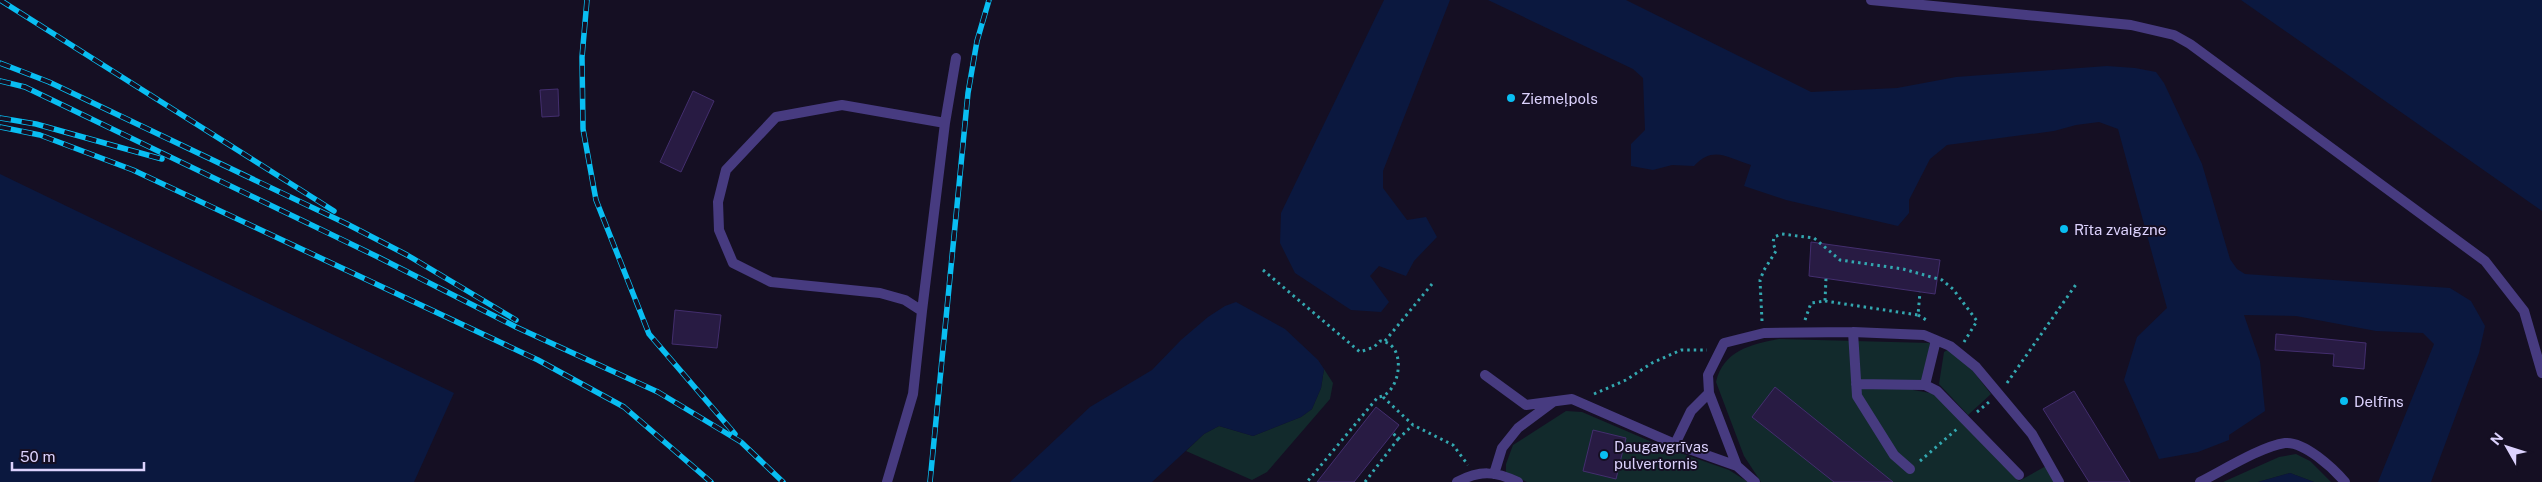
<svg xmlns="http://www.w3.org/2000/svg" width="2542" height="482" viewBox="0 0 2542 482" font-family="'Public Sans',sans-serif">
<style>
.green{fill:#122a2c}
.water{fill:#0b183f}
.building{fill:#281b43;stroke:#432e6e}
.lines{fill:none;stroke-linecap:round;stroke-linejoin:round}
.path{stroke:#33a8b0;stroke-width:3;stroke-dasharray:2.5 4;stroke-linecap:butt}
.service{stroke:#473b80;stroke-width:10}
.rail-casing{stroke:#09bef2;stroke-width:5.5}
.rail{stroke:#150f23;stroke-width:4;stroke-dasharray:11;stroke-linecap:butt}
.poi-dot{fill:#09bef2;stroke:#150f23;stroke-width:2}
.labels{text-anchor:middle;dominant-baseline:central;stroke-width:4;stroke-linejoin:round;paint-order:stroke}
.poi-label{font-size:15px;fill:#dcd2fd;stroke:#150f23;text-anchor:start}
</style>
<rect width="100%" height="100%" fill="#150f23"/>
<path class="green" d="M1779 339 1930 343 1925 380H1914L1913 390 1936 394 2019 481 2046 466 2055 482H1761L1744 456 1716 382C1723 351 1751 344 1779 339Z
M1949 349 1973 371 1991 394 1968 415 1939 384 1944 352Z
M1324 369 1333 383 1330 399 1267 472 1252 480 1186 451 1204 434 1219 426 1253 436 1301 417 1312 409 1321 388Z
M1566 411 1582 412 1666 448 1729 470 1748 482H1527L1506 473V464L1513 445Z
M2296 454 2310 461 2331 482H2314L2290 473 2258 482H2223L2279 457Z"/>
<path class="water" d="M1384 0H1450L1383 171V188L1407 220 1426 217 1437 237 1414 261 1406 276 1379 266 1370 276 1389 302 1381 312 1351 310 1295 273 1280 243 1281 213Z
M1488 0H1626L1811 92 1897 88 1956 77 2107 66 2135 68 2156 72 2164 83 2202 164 2230 259 2237 269 2245 274 2450 288 2471 301 2485 326 2479 353 2431 482H2378L2434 344 2423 333 2376 331 2296 316 2244 315 2260 361 2265 411 2229 435V440L2198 452 2159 459 2124 380 2137 337 2167 308 2118 129 2099 122 2076 125 2054 131 1947 145 1930 159 1909 200V213L1898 226 1786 200 1744 186 1751 165C1727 158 1714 145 1694 166L1672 165 1653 170 1631 166V144L1645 130 1643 78 1633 69Z
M2241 0H2542V211Z
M0 174 454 393 414 482H0Z
M1236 302 1285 329 1318 360 1324 369 1321 388 1312 409 1301 417 1253 436 1219 426 1204 434 1152 482H1010L1090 407 1152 370 1181 340 1208 317 1225 306Z
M2290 473 2314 482H2258Z"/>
<path class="building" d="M558 89 559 116 542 117 540 90Z
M693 91 714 101 681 172 660 162Z
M1811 242 1940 260 1935 294 1809 276Z
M675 310 721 315 717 348 672 344Z
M2276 334 2366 343 2364 369 2333 366 2334 354 2275 350Z
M1775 387 1893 482H1834L1752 417Z
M2074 391 2130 482H2089L2043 409Z
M1376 407 1399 425 1393 433 1354 482H1317Z
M1593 430 1626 438 1616 479 1583 471Z"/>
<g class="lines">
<path class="path" d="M1263 270 1360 352 1374 347 1380 341C1409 343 1400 396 1378 397L1307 482
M1825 301 1918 315 1920 292
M1918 315 1928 321
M1805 320 1811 303 1825 301 1826 278
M1762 321 1760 280 1764 270 1776 251 1773 243 1774 237 1782 234 1814 238 1840 260 1903 269 1942 280 1953 289 1977 321 1964 342
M1385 341 1432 284
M2007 383 2077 283
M1594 394 1626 380 1652 363 1681 350H1707
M1383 397 1413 425 1453 445 1468 465
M1977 412 1989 402
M1398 439 1413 425
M1920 461 1957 429
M1365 482 1398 439 1393 433"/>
<path class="service" d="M1871 0 2131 25 2174 35 2190 44 2485 261 2524 311 2542 373
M922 311 945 123 956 58
M1853 332 1857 396 1894 455 1910 469
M1485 375 1526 405 1572 399 1675 444 1737 466 1755 482
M1856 384 1925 385 1937 391 2019 475
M1925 385 1936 340
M1675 444 1691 411 1709 393
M1737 466 1709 393 1708 375 1724 343 1764 333 1853 332 1924 335 1950 346 1976 367 2032 434 2059 482
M1494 474 1502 448 1518 428 1553 402
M887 482 913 394 922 311 905 300 880 293 771 282 733 263 719 230 718 202 726 170 776 117 842 105 945 123
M1457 482C1480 470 1495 471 1518 482
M2200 482C2222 471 2262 446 2285 443 2304 441 2333 468 2345 482"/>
<g class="rail-casing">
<path id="rail" d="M0 0 334 211
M587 0 582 57 583 129 596 200 649 334 735 434
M0 63 49 82 347 224 407 255 516 320
M0 81 25 87 378 257 516 327 658 392 741 442 783 482
M0 118 36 124 162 159
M0 127 40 135 133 170 538 360 624 407 711 482
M930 482 968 93 977 41 989 0"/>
</g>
<use href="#rail" class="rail"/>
</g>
<g class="poi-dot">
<circle cx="1511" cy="98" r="5"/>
<circle cx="2064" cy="229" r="5"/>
<circle cx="2344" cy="401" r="5"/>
<circle cx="1604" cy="455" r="5"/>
</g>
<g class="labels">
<g class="poi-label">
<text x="1521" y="98">Ziemeļpols</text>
<text x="2074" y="229">Rīta zvaigzne</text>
<text x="2354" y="401">Delfīns</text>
<text x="1614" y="446">Daugavgrīvas<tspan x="1614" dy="17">pulvertornis</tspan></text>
</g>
</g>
<g transform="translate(2507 447) rotate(309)" stroke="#150f23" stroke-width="4" paint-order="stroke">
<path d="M0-4L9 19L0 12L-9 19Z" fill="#dcd2fd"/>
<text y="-8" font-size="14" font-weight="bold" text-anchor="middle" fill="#dcd2fd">N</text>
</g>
<path d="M12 462v8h132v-8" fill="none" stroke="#dcd2fd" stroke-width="2.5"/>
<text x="20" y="462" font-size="15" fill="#dcd2fd" stroke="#150f23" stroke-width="4" paint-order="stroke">50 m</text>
</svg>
